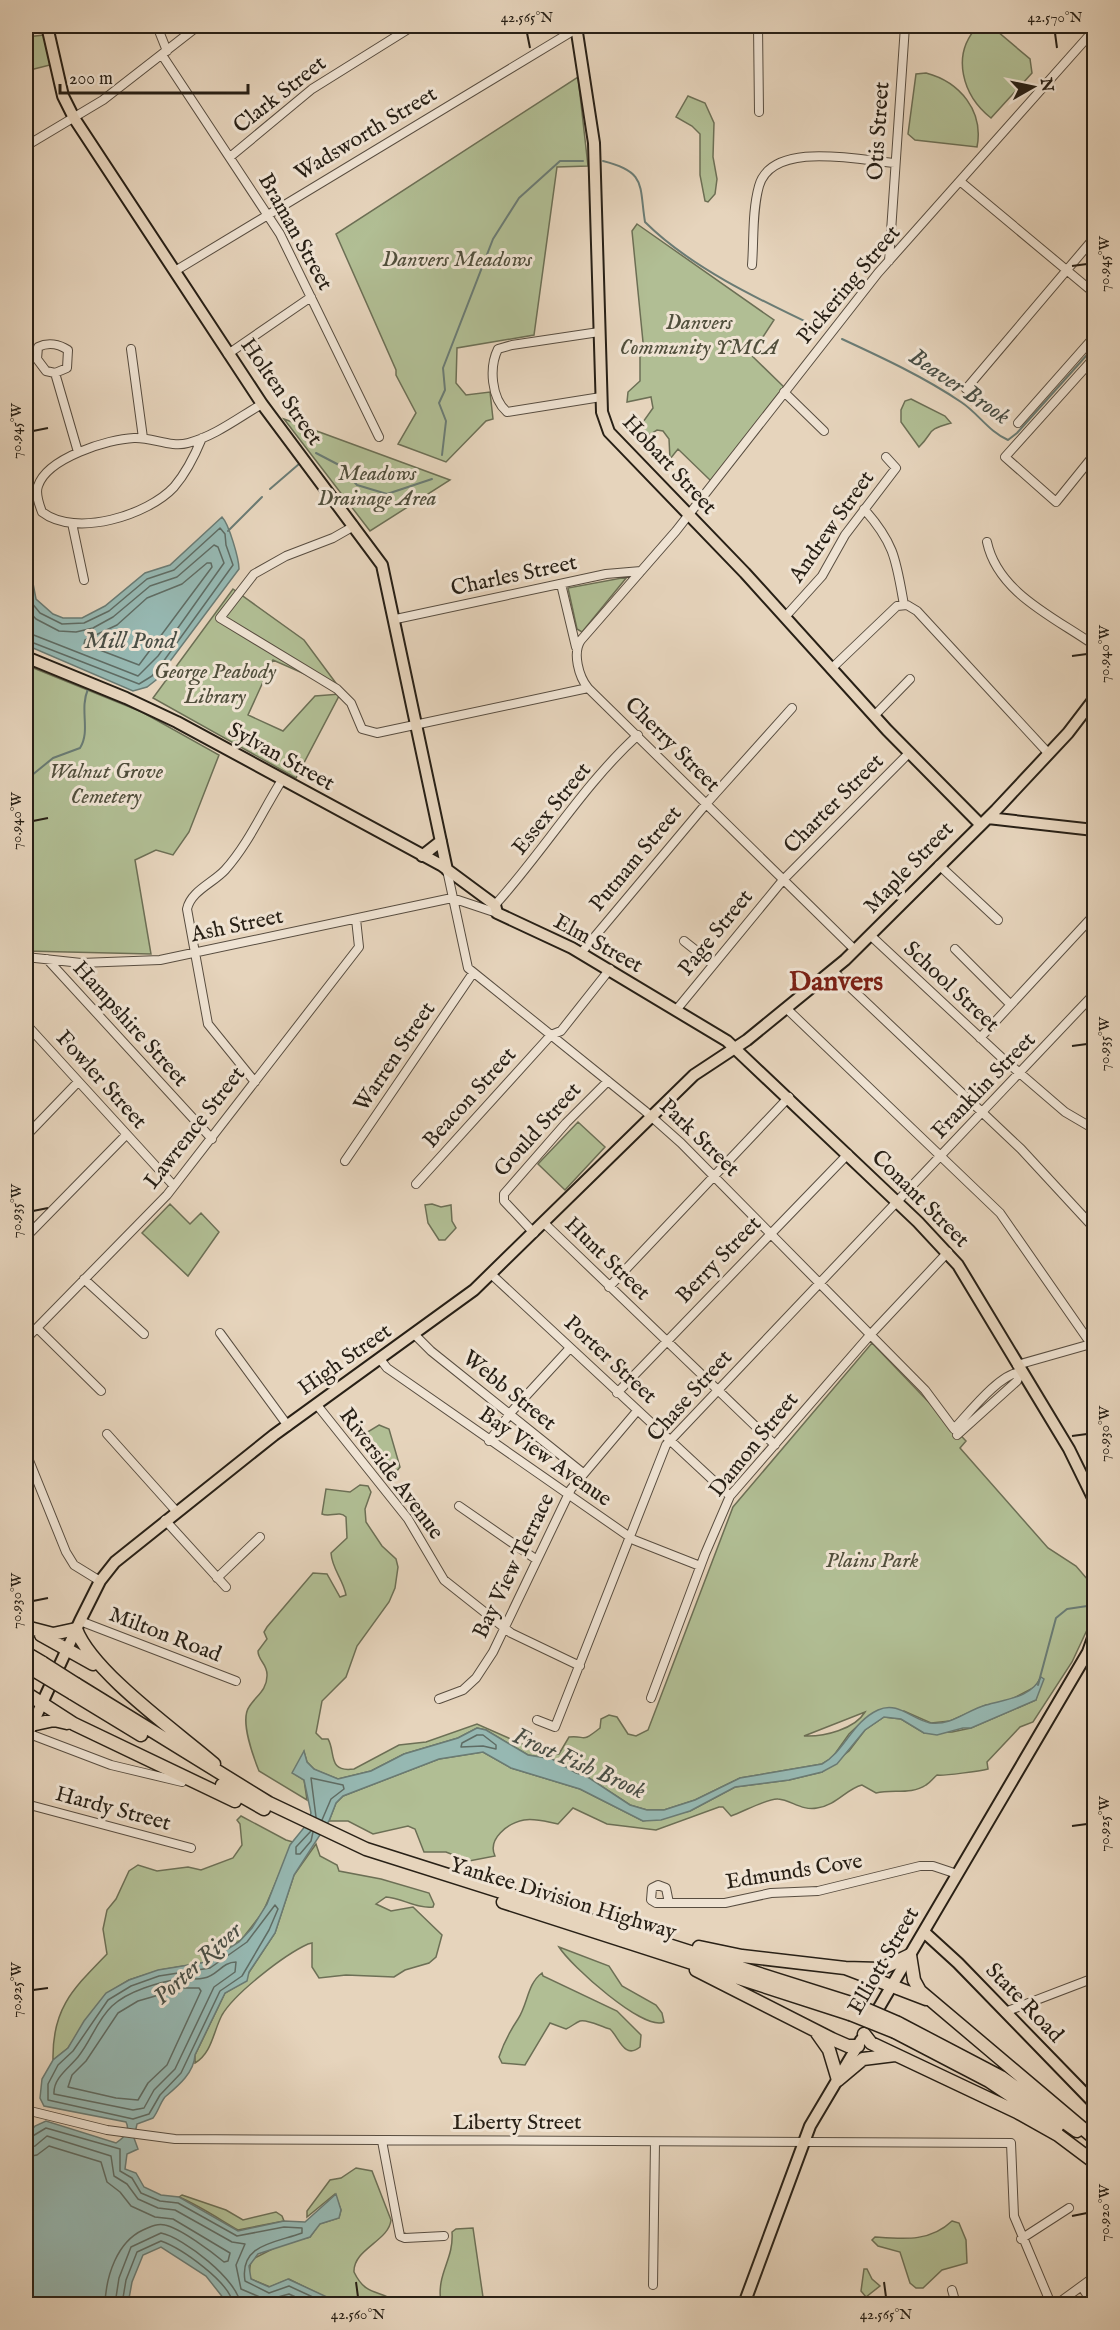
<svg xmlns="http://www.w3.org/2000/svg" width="1120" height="2330" viewBox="0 0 1120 2330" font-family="'IM FELL English',serif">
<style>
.green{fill:#b1be94;stroke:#6c6f55;stroke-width:1.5;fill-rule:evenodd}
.water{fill:#96b8b2;stroke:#6a7b74;stroke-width:1.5}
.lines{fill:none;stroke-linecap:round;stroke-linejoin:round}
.shore{stroke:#5f6c64;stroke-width:1.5}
.stream{stroke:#6a7b74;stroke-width:2}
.minor-casing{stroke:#584d40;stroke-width:10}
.major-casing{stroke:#282016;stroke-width:14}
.highway-casing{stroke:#282016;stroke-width:15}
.minor{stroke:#efe3d3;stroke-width:8}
.major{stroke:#e6d4bc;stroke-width:10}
.highway{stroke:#e6d4bc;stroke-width:12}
.highway-bridge-casing{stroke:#282016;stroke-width:15;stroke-linecap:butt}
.highway-bridge{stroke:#e6d4bc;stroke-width:12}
.ticks{fill:none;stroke:#282016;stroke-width:2}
.labels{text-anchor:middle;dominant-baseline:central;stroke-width:6;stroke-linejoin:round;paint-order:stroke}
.street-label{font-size:22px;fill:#282016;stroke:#efe3d3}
.park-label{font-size:22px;font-style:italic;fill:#514f3c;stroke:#efe3d3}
.water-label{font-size:24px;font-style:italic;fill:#494e45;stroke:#efe3d3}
.district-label{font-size:28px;font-weight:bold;fill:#7a1f14;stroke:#efe3d3}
.neatline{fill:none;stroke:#282016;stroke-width:2}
.ticks-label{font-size:15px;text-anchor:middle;fill:#282016}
</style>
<rect width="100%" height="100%" fill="#e6d4bc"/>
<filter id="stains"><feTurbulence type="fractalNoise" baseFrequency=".00333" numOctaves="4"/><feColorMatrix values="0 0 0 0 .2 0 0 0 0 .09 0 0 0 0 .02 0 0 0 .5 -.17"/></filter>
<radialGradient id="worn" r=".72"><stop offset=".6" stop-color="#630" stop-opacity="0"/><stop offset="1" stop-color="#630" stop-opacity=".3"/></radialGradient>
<path class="green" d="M978 26H991L1030 59 1032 73 991 118C963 96 950 55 978 26Z
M44 35 50 65 26 71V37Z
M926 73C960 82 984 111 977 147L915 140 908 134 916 74Z
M578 77 588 166 557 167 534 335 457 348 456 383 466 395 490 392 493 419 486 421 446 462 398 444 416 413 396 375V370L336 234Z
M688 96 705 103 714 123 713 157 717 179 715 194 708 202 705 201 700 175V134L692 126 676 117Z
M637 224 774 320 751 355 784 387 711 481 678 449 670 459 669 439 663 431 657 430 646 437 638 435 643 422 653 408 651 397 627 402 628 392 640 381V352H644L632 231Z
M911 399 945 416 951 423C924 431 936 430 919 447L901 422V410L905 401Z
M284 419 450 480 370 531Z
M627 577 582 632 577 629 568 588Z
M233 589 304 640 341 690 273 660 248 715 283 731 315 696 340 694 296 778 153 698Z
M26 665 142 712 219 755 189 832 173 855 156 850 135 860 151 954 26 951Z
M578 1122 605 1147 565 1190 538 1164Z
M170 1204 190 1224 201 1213 219 1232 188 1276 142 1233Z
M432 1204 441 1207 451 1205 452 1221 456 1228 445 1240H439L428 1223 425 1205Z
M872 1343 966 1441 960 1448 1048 1548 1076 1566 1094 1587V1615L1072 1662 1033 1722 1020 1727 987 1762 988 1769C980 1771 944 1776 937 1775 933 1778 931 1782 926 1785 911 1795 893 1789 876 1793L862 1785C846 1789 837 1805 817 1808 802 1811 791 1800 778 1799 768 1798 743 1812 731 1816L723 1807H719L656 1830 607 1824 573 1808 558 1824C547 1822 536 1818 524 1820 508 1823 487 1839 495 1856L469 1861 446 1852H424L415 1829 408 1826 373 1834 348 1821H329L336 1803 343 1796 439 1759 483 1752 511 1768 580 1789 643 1821 690 1811 735 1787 789 1780 822 1772 849 1751 865 1730 884 1717 901 1719 924 1733 952 1732 971 1728 1036 1700 1040 1679 1035 1687 1014 1698 1001 1703 986 1705 950 1721 931 1723 904 1711 865 1719 849 1734 832 1758 822 1764 740 1778 695 1800 664 1810H647L630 1805 586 1776 576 1773 552 1759 528 1755 486 1730 477 1728 458 1738 404 1754 371 1771 338 1779 315 1770 307 1762 304 1752 296 1775 304 1780 307 1800 259 1771C253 1756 240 1720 249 1707 256 1696 267 1690 267 1676 268 1664 258 1661 258 1651L267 1639 264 1632 267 1627 313 1573 327 1574 340 1597 346 1595C343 1579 332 1569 331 1553L347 1538 346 1517C339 1510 330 1518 322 1514L326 1489 350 1492 360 1485 368 1486 371 1492 365 1509 366 1522 382 1546 396 1559 398 1567 395 1588 389 1602 357 1646 346 1677 322 1701 316 1733 322 1739H328C336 1752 327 1773 354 1769L399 1745 426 1742 477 1724 547 1755 559 1754 569 1737C587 1735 580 1744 600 1728L601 1719 609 1715 617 1717 628 1734 636 1736 648 1730 733 1507ZM865 1712C855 1729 824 1737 804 1736Z
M379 1425 389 1429 400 1467 392 1477 372 1456 361 1436Z
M241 1816 286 1840 293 1842 263 1912 242 1939 208 1962 160 1970 129 1980 106 1994 68 2048 53 2060C52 2008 73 1989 107 1954L103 1929 107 1910 116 1899 129 1871 138 1865 157 1871 188 1867 201 1870 233 1858 242 1845 240 1824 237 1820Z
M316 1844 320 1856 337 1865 339 1871 381 1879 429 1893 434 1904 433 1907C417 1909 402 1898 386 1897L376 1904 391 1911 413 1907 442 1935 436 1957 429 1963 405 1970 394 1977 346 1975 319 1978 312 1967V1943L308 1944C284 1955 235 1993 222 2015 213 2032 212 2053 195 2063V2055L225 1993 242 1983 275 1933 294 1875Z
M559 1947 609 1966 622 1986 656 2005 662 2013 664 2022C644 2032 570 1965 559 1947Z
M542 1973 543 1976 617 2011 641 2035 640 2047C624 2060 619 2037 610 2029 601 2027 588 2019 580 2021 575 2023 571 2027 566 2029L550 2023 525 2065 502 2063 499 2057C504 2042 510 2031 518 2019 528 2004 527 1984 542 1973Z
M356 2168 372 2171 391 2220C389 2241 353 2249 354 2272 367 2299 381 2288 398 2304H339L289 2279 270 2287 251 2279 249 2274 251 2260 282 2244 310 2237 319 2224 339 2218 341 2210 335 2194 307 2217V2211L330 2180 341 2178Z
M182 2195 226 2210 243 2220 276 2212 282 2216 284 2221 238 2230C219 2219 200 2206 179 2197Z
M952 2221 959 2223 966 2240 967 2263 942 2270 923 2288H916L910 2283 900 2252 878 2246 872 2240 875 2237C904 2239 930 2242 952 2221Z
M473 2228 484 2304H441C436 2272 454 2261 452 2232L456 2229Z
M864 2269H867L872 2279 880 2286 866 2297 861 2291Z"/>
<path class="water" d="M222 517C229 524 239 559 239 569L156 680 147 687 133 691 26 645V547L36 599 53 614 63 618H82L105 606 145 573 170 565Z
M1041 1677 1044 1679 1036 1700 971 1728H963L937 1735 924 1733 901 1719 884 1717 865 1730 837 1764 822 1772 789 1780 735 1787 690 1811 661 1820 643 1821 580 1789 511 1768 483 1752 439 1759 343 1796 336 1803 329 1821 294 1875 275 1933 249 1972 247 1981 225 1993 195 2055C194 2073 178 2086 165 2097 160 2103 158 2112 153 2118L137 2124 134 2138 138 2149 127 2154 125 2169 136 2173 144 2187 161 2195 179 2197 238 2231 284 2221 305 2222 336 2194 341 2210 339 2218 320 2224 310 2237 258 2254 249 2266 251 2279 269 2287 288 2279 342 2304H228L206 2276 161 2247 143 2255 132 2282 128 2304H26V2137L35 2126 46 2121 116 2143C123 2138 131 2132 126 2122L44 2106 40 2098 42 2079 53 2060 68 2048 84 2021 106 1993 129 1980 158 1970 207 1962 239 1942 252 1928 267 1904 290 1845 307 1824 311 1813 304 1780 292 1773 304 1751 307 1762 314 1769 338 1779 371 1771 404 1754 458 1738 477 1728 486 1730 528 1755 552 1759 576 1773 586 1776 630 1805 647 1810H664L695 1800 740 1778 822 1764C845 1751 852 1722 878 1710 898 1701 911 1719 930 1723 952 1726 967 1710 986 1705 1006 1699 1031 1698 1041 1677Z"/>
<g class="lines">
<path class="shore" d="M207 563H211L212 567 139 665 84 644 85 640 117 625 147 598 182 584Z
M26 583 31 602 40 613 62 624 84 623 109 611 147 579 174 570 220 528 225 534 226 545 233 565 163 662 152 676 139 684 26 640
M26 608 36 619 59 631 76 632 93 628 113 617 150 586 177 577 214 545 218 547 224 563 158 656 138 676 26 632
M477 1735H483L496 1745V1749L483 1746 461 1747 462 1743Z
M316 1817 311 1778 343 1785 344 1789 331 1799 322 1820
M311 1831 296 1847V1854H300L311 1841 313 1832
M275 1905 278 1909 269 1930 242 1976 220 1991 181 2073 160 2095 149 2114 133 2119 48 2100V2084L58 2065 73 2051 108 2000 131 1986 159 1976 210 1968 247 1942Z
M236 1962 235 1972 214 1987 175 2069 154 2090 144 2108 133 2110 54 2094C53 2078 69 2068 78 2057 91 2041 97 2020 112 2006 128 1991 159 1982 180 1979 188 1978 196 1980 204 1978 217 1976 222 1962 236 1962Z
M183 1988H199L201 1991 167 2065 148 2083 138 2100 116 2098 68 2087 72 2075 86 2061 118 2013 138 2001Z
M26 2140 46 2128 120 2149V2171L132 2178 141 2193 160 2201 178 2203 237 2236 284 2227 302 2228V2233C275 2243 239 2244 245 2281L269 2293 289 2286 328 2304
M26 2148 35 2146 47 2136 111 2156 114 2176 127 2184 138 2199 158 2208 175 2210 232 2242 245 2244 236 2265 241 2289 267 2300 289 2294 311 2304
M26 2157 37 2155 49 2146 101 2162 107 2182 120 2192 131 2206 155 2217 173 2219 230 2253 228 2261 224 2262C212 2252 180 2228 165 2225 157 2223 150 2227 143 2230 117 2242 106 2276 105 2304
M115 2304 119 2278 131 2247 161 2233C183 2237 239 2281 240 2304
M122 2304 126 2280 137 2252 161 2241C181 2248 230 2282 233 2304"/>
<path class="stream" d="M603 161C647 172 639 185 645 222 691 268 762 301 821 329
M842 339C883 358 924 377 961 402 978 413 989 432 1008 440L1017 433 1094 347
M316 453 339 465 357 485 387 494 432 479
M442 455 446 421 439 403 445 390 443 368 493 239 519 198 560 161H583
M270 489 299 464
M228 531 262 497
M26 780 53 758 80 748C91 730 79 710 88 689
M1038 1685 1056 1618 1067 1609 1094 1605"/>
<g class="minor-casing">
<path id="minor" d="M157 26 167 51
M758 26 759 112
M162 55 280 234 379 437
M26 146 103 100 198 26
M230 157 312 89 413 26
M961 182 1094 293
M889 261 905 26
M752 265C754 240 752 211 759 186 772 140 859 160 895 163
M175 271 576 29
M599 332 512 345 498 349C489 367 491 398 507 412L601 397
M131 349 143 438
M228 354 311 297
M1094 358 1005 457 1056 502 1094 455
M55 373 67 368 68 350C59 344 48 342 38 347L37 359 46 371 55 373 78 452
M966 389 1094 238
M784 392 824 431
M1018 423 1094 337
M202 438C195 455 186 473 174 487 148 515 76 538 42 512 39 504 35 494 38 486 47 458 108 439 134 438 152 437 171 448 188 443 215 436 238 418 262 404
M864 509C895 544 896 560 904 605
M72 523 84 580
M354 526 333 538 286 556 254 574 220 618 337 689 351 703 362 729 377 733 588 688 855 950
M987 542C998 593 1054 617 1094 645
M561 584 576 647
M785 617 822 576 845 535 896 468 886 457
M396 619 606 574 641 571
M831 669 897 606 907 605 917 611 1049 754
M588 688C579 677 572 653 581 640L676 531 878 273 1094 30
M874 716 910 679
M939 865 998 920
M447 870 468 968 645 1111 681 1143 925 1390 954 1429C969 1413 1000 1373 1021 1372L1017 1381 957 1435
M495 905C544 851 583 785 638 735
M870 935 1001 1057 1065 1112 1094 1129
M684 941 713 964
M955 949 1010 1004
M581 953 706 804 792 708
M26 957 81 963 160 960 452 898 497 913
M47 959 212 1139
M833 971 1021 1149 1094 1228
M677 1009 783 880 909 753
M787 1009 1000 1213 1091 1344 1094 1343
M26 1024 174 1186
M980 1038 1094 915
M255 1082 208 1024 187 909C191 891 213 883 225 870 249 843 263 810 282 780
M26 1136 78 1082
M345 1161 473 973
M416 1184 551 1035 561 1031 610 969
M544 1223 775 1445
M534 1233 504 1201V1194L566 1123 608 1081
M26 1237 126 1135
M491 1274 730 1496
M84 1279 144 1334
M609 1287 789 1097
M37 1328 101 1391
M220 1333 288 1426
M415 1335 431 1351 583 1473
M26 1339 167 1195 359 947 356 919
M380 1359 387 1368 634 1540 700 1566
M1017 1365 1091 1344
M617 1393 848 1154
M317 1405 408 1519 444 1580 511 1633 580 1666
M107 1434 176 1511
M489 1441 513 1410 570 1348
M26 1453 66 1552 74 1565 100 1581
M459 1506 537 1560
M165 1520 226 1587
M217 1578 260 1537
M80 1621 236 1681
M651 1698 705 1554 730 1496 871 1334 948 1252
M439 1699 463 1690 476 1678 493 1652 571 1489 637 1411
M537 1720 555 1727 666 1445 1094 994
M27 1733 111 1765 182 1782
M26 1804 191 1848
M669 1903H656L651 1900 652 1888 658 1885 666 1888 669 1903H725L771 1893 818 1891 920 1866H933L957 1874
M1005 2012 1094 1978
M26 2110 107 2130 175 2139 1011 2143 1014 2216 1051 2304
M382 2141 400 2236 405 2238 444 2236
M1021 2239 1069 2208
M653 2285 655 2142
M1082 2287 1093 2304
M952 2290 956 2304
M1057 2304 1094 2277"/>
</g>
<g class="major-casing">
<path id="major" d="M47 26 63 96 74 118 262 404 382 565 447 870
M576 26 594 143 602 412 609 432 745 573 887 730 980 824
M26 657 126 698 177 722 441 865 495 905 497 913 572 948 727 1041 918 1222 958 1265 1069 1449 1094 1500
M988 818 1094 830
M422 856 441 841
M26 1738 80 1621 100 1581 115 1562 274 1435 474 1290 694 1075 747 1040 845 960 996 810 1068 733 1094 699
M924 1932 958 1963 1094 2103
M871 2021 1088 1652 1094 1635
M744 2304 810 2126 861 2040"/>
</g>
<g class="highway-casing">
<path id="highway" d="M26 1627 53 1634 76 1629C92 1672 177 1732 214 1764
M41 1635 93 1664
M26 1653 43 1663
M26 1665 37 1672
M76 1684 269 1803 366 1849 854 2004
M26 1693 74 1724 235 1801
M72 1693 141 1735
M26 1706 31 1725 54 1720 67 1723
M222 1785 264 1809
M503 1902 850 2014
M699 1947 742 1956 845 1968 926 1999
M845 1968 881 1969 910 1955 914 1980 920 1991 1094 2138
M696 1970 832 2039 848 2046H858
M898 2023 1001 2077 1077 2131
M895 2032 989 2081 1057 2127
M817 2033 829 2050 838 2080 863 2059 895 2055
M864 2034 871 2043 1017 2112 1058 2135 1094 2162"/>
</g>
<use href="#minor" class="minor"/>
<use href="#major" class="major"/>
<use href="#highway" class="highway"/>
<g class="highway-bridge-casing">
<path id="highway-bridge" d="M43 1663 76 1684
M37 1672 72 1693
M854 2004 898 2023
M850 2014 895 2032"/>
</g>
<use href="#highway-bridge" class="highway-bridge"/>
</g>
<path class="ticks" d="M527 33 530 48M1055 33 1057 48M1072 266 1087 264M33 431 48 428M1072 656 1087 654M33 821 48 818M1072 1046 1087 1044M33 1211 48 1208M1072 1436 1087 1434M33 1601 48 1598M1072 1826 1087 1824M33 1990 48 1988M1072 2216 1087 2213M356 2282 358 2297M884 2282 886 2297"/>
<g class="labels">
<g class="street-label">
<text transform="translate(280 95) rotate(-38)">Clark Street</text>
<text transform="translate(879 131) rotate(-86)">Otis Street</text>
<text transform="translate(366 134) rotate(-31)">Wadsworth Street</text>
<text transform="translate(295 232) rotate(61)">Braman Street</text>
<text transform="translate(849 285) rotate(-50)">Pickering Street</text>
<text transform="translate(281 392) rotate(55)">Holten Street</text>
<text transform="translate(669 465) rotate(47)">Hobart Street</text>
<text transform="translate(832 527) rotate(-55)">Andrew Street</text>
<text transform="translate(514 576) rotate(-12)">Charles Street</text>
<text transform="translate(672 745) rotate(45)">Cherry Street</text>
<text transform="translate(281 757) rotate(29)">Sylvan Street</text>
<text transform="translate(834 804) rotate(-45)">Charter Street</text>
<text transform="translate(552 809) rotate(-51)">Essex Street</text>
<text transform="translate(636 859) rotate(-50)">Putnam Street</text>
<text transform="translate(909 868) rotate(-46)">Maple Street</text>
<text transform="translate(237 926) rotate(-12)">Ash Street</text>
<text transform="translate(716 933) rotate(-51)">Page Street</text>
<text transform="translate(598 944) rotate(29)">Elm Street</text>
<text transform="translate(951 987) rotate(43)">School Street</text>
<text transform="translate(130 1024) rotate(48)">Hampshire Street</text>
<text transform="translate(395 1057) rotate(-56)">Warren Street</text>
<text transform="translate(101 1080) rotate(48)">Fowler Street</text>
<text transform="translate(984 1086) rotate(-46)">Franklin Street</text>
<text transform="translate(470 1098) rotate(-48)">Beacon Street</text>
<text transform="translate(195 1128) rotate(-52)">Lawrence Street</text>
<text transform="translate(538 1130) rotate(-48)">Gould Street</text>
<text transform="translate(699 1138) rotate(44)">Park Street</text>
<text transform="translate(920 1199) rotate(45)">Conant Street</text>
<text transform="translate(607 1259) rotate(44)">Hunt Street</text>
<text transform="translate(719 1260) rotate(-46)">Berry Street</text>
<text transform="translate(345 1360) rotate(-35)">High Street</text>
<text transform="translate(610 1360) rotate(43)">Porter Street</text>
<text transform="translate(509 1391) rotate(39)">Webb Street</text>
<text transform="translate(690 1396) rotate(-48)">Chase Street</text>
<text transform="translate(754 1445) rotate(-51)">Damon Street</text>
<text transform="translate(545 1457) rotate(35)">Bay View Avenue</text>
<text transform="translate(391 1474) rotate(53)">Riverside Avenue</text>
<text transform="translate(514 1566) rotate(-64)">Bay View Terrace</text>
<text transform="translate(165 1635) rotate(21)">Milton Road</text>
<text transform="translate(113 1809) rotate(15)">Hardy Street</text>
<text transform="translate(794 1872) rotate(-9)">Edmunds Cove</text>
<text transform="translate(563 1899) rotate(17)">Yankee Division Highway</text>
<text transform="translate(884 1961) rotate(-60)">Elliott Street</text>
<text transform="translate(1024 2003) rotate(46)">State Road</text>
<text x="517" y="2123">Liberty Street</text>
</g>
<g class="park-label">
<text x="457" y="260">Danvers Meadows</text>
<text x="699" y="323">Danvers<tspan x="699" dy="25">Community YMCA</tspan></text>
<text x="377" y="474">Meadows<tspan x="377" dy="25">Drainage Area</tspan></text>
<text x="215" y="672">George Peabody<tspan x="215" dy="25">Library</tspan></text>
<text x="106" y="772">Walnut Grove<tspan x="106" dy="25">Cemetery</tspan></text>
<text x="872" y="1561">Plains Park</text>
</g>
<g class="water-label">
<text transform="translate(959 387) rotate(34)">Beaver Brook</text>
<text x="130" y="641">Mill Pond</text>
<text transform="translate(579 1764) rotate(24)">Frost Fish Brook</text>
<text transform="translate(198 1964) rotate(-42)">Porter River</text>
</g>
<g class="district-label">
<text x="836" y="982">Danvers</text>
</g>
</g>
<rect width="1120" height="2330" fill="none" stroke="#e6d4bc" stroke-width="66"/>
<g transform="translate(1033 87) rotate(81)" stroke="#efe3d3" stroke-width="4.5" paint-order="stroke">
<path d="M0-4.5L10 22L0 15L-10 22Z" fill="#282016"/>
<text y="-9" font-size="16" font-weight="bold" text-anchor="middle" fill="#282016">N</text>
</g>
<path d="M60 84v9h188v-9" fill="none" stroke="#282016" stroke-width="3"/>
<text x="69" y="84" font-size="18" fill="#282016" stroke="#efe3d3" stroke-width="4.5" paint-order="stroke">200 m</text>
<rect x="33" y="33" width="1054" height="2264" class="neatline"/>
<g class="ticks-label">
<text x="527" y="22">42.565°N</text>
<text x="1055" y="22">42.570°N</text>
<text transform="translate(1104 264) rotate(-90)" y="5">70.945°W</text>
<text transform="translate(16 431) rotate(-90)" y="5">70.945°W</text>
<text transform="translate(1104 654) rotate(-90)" y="5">70.940°W</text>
<text transform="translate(16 821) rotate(-90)" y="5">70.940°W</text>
<text transform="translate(1104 1044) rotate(-90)" y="5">70.935°W</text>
<text transform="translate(16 1211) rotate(-90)" y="5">70.935°W</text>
<text transform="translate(1104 1434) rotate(-90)" y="5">70.930°W</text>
<text transform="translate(16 1601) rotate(-90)" y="5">70.930°W</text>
<text transform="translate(1104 1824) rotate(-90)" y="5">70.925°W</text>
<text transform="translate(16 1990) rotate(-90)" y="5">70.925°W</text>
<text transform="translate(1104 2213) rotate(-90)" y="5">70.920°W</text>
<text x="358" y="2319">42.560°N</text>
<text x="886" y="2319">42.565°N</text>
</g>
<rect width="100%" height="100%" filter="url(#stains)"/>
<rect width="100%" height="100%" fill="url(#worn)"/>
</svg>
